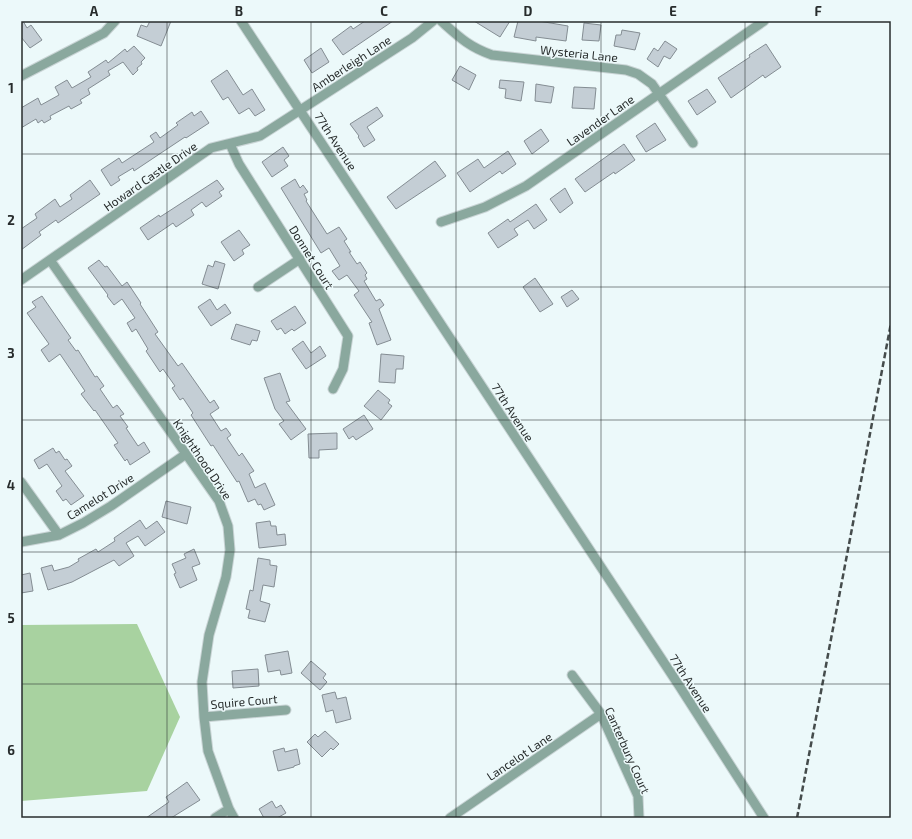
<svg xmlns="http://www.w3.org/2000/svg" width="912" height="839" viewBox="0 0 912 839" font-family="'Exo 2',sans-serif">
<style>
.forest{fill:#a8d2a0}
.building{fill:#c4ced5;stroke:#848d93}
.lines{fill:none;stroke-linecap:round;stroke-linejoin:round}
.minor-casing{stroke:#c9d4d5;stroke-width:11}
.minor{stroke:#8aa89e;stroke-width:9}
.rail{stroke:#454c4c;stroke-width:2.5;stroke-dasharray:6 3;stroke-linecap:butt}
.grid{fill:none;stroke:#272c2c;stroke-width:1;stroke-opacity:0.55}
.labels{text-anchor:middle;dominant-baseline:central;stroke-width:3;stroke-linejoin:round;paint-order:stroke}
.street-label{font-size:12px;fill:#272c2c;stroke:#ecf9fa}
.neatline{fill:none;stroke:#272c2c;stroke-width:1.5}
.grid-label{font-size:13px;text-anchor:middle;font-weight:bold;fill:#272c2c}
</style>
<rect width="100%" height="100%" fill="#ecf9fa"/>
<path class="forest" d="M137 624 180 717 147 791 21 801V625Z"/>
<path class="building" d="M21 21H23L27 28 31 25 42 40 30 48 21 37Z
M150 21H171L161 46 137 36 141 25 147 27Z
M365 21H393L343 55 332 40 351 26 353 29Z
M474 21H510L500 37Z
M518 21H539L568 26 566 41 536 37V41L514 37Z
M584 23 601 25 599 41 582 40Z
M622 30 640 33 635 50 614 46 616 35H621Z
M665 41 677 49 670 59 664 56 658 67 647 59 654 48 658 51Z
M766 44 781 67 765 78 763 75 731 98 718 78 750 57 749 55Z
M134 46 145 58 141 62 142 64 137 68 138 70 133 75 123 62 108 71 110 75 88 89 90 94 80 100 82 103 71 109 69 106 50 116 51 119 44 123 42 120 38 123 36 119 21 128V108L38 98 41 105 59 95 55 87 67 80 72 88 91 77 88 72 106 60 108 63 125 49 127 52Z
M321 48 329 62 312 73 304 60Z
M460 66 476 75 469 90 452 80Z
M227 70 243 95 252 89 265 110 255 116 249 108 239 114 228 97 223 100 211 81Z
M500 80 524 82 521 101 505 98 506 89 499 88Z
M536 84 554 87 551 103 535 101Z
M574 87 596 88 594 109 572 108Z
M707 89 716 102 697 115 688 101Z
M377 107 383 116 367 127 375 140 364 147 358 137 359 136 350 124Z
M201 111 209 123 186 138 185 137 134 171 133 168 118 177 120 180 111 186 101 170 119 158 122 163 154 142 150 136 156 132 160 138 178 125 176 123 192 112 194 116Z
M655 123 666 140 646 152 636 136Z
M541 129 549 141 532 154 524 141Z
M624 144 635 160 615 174 614 172 585 192 575 179Z
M283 147 289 156 284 160 288 166 272 177 262 162Z
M508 151 516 164 502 174 500 171 470 192 457 173 478 159 484 168Z
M435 161 446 176 396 209 387 197Z
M295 179 300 188 303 185 308 192 304 194 307 200 306 201 327 234 339 227 347 239 344 241 351 252H349L357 264 360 262 367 273 365 275 367 279 364 281 376 301 380 299 384 305 379 309 391 340 377 345 369 323 372 322 354 295 359 291 347 275 339 280 332 271 340 266 329 248 321 253 281 188Z
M90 180 100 194 58 223 56 220 39 232 41 235 21 250V229L37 218 35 214 55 199 60 207 72 199 70 195Z
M217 180 224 189 219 192 222 196 206 207 202 202 191 210 194 215 176 227 173 223 148 240 140 228 159 215 160 217Z
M565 188 573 203 560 213 550 199Z
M536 204 547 220 534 229 528 220 514 229 518 235 498 248 488 233 508 219 510 222Z
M239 230 250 245 242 250 244 254 234 261 221 242Z
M99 260 105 267 107 266 122 286 127 282 141 303 140 304 158 332 155 334 178 366 182 363 210 403 214 400 219 408 210 414 221 431 226 428 231 435 227 438 239 456 242 453 254 471 249 474 255 488 265 483 275 505 264 510 261 504 258 505 255 499 248 502 239 481 237 482 213 445 211 446 191 415 193 413 183 398 180 400 172 388 175 386 163 369 160 372 146 351 148 349 136 329 132 332 127 323 135 318 122 299 114 305 107 296 108 295 88 268Z
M215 261 225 264 218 289 202 284 208 265 213 267Z
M535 278 553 304 540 312 523 287Z
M572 290 579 299 567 307 561 297Z
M42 296 71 338 68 340 76 351 78 350 95 377 97 376 104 386 100 389 113 408 117 405 124 414 120 416 128 427 126 428 138 446 144 442 150 452 130 465 127 459 125 461 114 445 118 443 95 410 94 411 81 394 85 391 60 354 49 362 41 350 49 344 27 313 36 307 32 302Z
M210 299 217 310 225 304 231 313 211 326 198 307Z
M295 306 306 323 294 331 292 329 285 334 281 328 277 330 271 321Z
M236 324 260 331 257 341 252 340 250 345 231 339Z
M303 341 311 353 320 346 326 356 306 369 292 349Z
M381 354 404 356 403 369H396L395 383 379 382Z
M280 373 290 401 286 402 306 429 291 440 279 424 284 421 275 409 264 378Z
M378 390 390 400 388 403 392 406 381 420 364 406Z
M364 415 373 429 356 440 353 436 349 439 343 429Z
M337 433V449L319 450V458H309L308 434Z
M53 448 56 453 59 451 65 460 67 459 72 466 65 471 84 496 71 505 66 499 63 501 56 491 62 486 47 464 39 469 34 460Z
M166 501 191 507 187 524 162 517Z
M140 520 146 529 157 521 165 532 145 546 138 536 126 543 134 556 119 566 114 560 72 582 48 590 41 568 52 565 54 571 69 567 79 561 78 559 96 549 98 552 115 541 114 538Z
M270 521 271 526H276L277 535 285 534 286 545 259 548 256 523Z
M194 549 200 564 192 567 197 580 180 588 174 574 176 573 172 564 186 558 184 554Z
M258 558 270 560V565L277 566 274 587 263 585 260 601 270 604 265 622 248 618 250 610 246 609 250 590 253 591Z
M30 573 33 591 21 593V575Z
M288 651 292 673 281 675 280 670 268 672 265 655Z
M311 661 326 674 323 678 327 682 320 690 301 673Z
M258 669 259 686 233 688 232 671Z
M335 692 337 699 346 697 351 719 336 723 333 710 326 712 322 695Z
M325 731 339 744 333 750 331 748 322 757 307 742 315 734 318 737Z
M284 748 285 752 297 749 300 764 294 766V767L278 771 273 751Z
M187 782 200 800 171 818H146L169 802 166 797Z
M272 801 276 808 281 805 286 813 277 818H264L259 809Z"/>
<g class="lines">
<g class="minor-casing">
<path id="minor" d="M241 21 680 687 764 818
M441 21C459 37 469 47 492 55L626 70 638 74 652 84 693 143
M21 76 104 33 115 21
M230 144 239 164 348 336 343 369 333 389
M441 222 485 207 526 186 764 21
M50 260 219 501 228 526 230 550 226 577 209 635 202 682 204 717 208 751 229 809 234 818
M21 280 211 148 260 136 412 38 433 21
M258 287 300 259
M21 482 59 535
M21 542 59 535 83 523 111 506 186 454
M572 675 601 714 638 796 639 818
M204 717 286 710
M215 818 229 809
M450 818 601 714"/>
</g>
<use href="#minor" class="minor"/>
<path class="rail" d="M797 818 891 323"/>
</g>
<path class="grid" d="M167 21V818M311 21V818M456 21V818M601 21V818M745 21V818M21 154H891M21 287H891M21 420H891M21 552H891M21 684H891"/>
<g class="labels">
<g class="street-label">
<text transform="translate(579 53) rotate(6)">Wysteria Lane</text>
<text transform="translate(351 63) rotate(-33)">Amberleigh Lane</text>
<text transform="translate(600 120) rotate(-35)">Lavender Lane</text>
<text transform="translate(336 141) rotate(57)">77th Avenue</text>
<text transform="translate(150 176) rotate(-35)">Howard Castle Drive</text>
<text transform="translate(312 257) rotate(58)">Donnet Court</text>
<text transform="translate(513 412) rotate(57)">77th Avenue</text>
<text transform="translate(203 459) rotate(56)">Knighthood Drive</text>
<text transform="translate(100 496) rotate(-32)">Camelot Drive</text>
<text transform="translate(691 683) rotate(57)">77th Avenue</text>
<text transform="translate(244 701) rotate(-5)">Squire Court</text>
<text transform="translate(628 750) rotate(66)">Canterbury Court</text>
<text transform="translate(519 756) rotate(-34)">Lancelot Lane</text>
</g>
</g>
<rect width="912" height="839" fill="none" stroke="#ecf9fa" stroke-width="44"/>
<rect x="22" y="22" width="868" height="795" class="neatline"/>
<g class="grid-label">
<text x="94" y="16">A</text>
<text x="239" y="16">B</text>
<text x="384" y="16">C</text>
<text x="528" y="16">D</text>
<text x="673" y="16">E</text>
<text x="818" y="16">F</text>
<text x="11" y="93">1</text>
<text x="11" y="225">2</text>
<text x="11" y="358">3</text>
<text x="11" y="490">4</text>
<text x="11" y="623">5</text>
<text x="11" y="755">6</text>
</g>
</svg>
